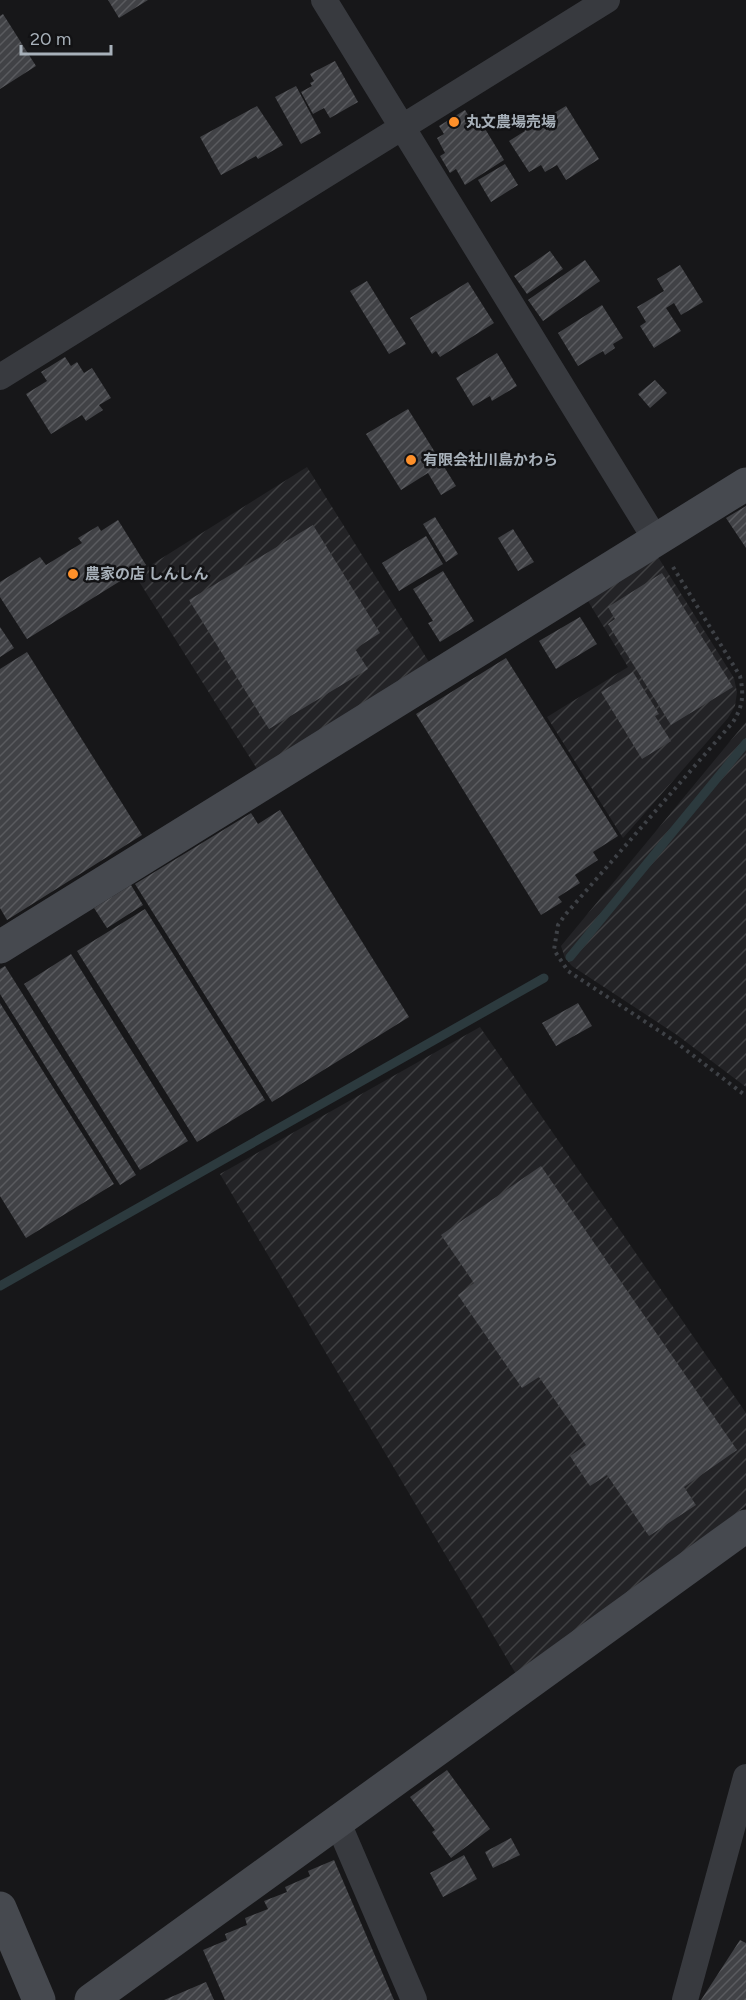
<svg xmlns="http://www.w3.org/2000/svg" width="746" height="2000" viewBox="0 0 746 2000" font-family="Figtree,'Noto Sans JP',sans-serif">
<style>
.industrial{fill:url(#industrial-furrows)}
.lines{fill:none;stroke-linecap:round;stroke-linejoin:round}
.stream{stroke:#2c3a3e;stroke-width:9}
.building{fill:url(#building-hatch)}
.path{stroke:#3e4146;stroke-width:4;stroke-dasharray:3 4.5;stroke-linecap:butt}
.street{stroke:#383a3f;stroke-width:26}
.secondary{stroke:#46494f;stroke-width:33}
.poi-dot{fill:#fe902a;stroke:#121214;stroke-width:2}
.labels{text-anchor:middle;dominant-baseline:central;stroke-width:5;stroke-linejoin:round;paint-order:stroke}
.poi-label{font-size:15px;font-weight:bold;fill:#a8b1ba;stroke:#121214;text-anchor:start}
</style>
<defs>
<pattern id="industrial-furrows" width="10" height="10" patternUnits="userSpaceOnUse" patternTransform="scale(1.5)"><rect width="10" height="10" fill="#232326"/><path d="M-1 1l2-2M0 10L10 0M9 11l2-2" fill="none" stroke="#404143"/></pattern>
<pattern id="building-hatch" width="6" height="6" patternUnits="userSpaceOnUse" patternTransform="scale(1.5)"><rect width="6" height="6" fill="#414246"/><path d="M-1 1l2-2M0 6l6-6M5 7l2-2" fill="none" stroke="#5a5b5f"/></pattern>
</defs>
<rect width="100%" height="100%" fill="#171719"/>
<path class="industrial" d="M307 467 429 662 257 769 135 575Z
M658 557 734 678 737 692 735 706 728 718 623 838 547 717 628 667 588 601Z
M746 722V1087L677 1035 572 966 565 958 561 946Z
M480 1027 746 1413V1506L516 1674 220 1174Z"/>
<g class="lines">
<path class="stream" d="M570 957 746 743
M0 1286 544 978"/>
</g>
<path class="building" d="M108 0H148L119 18Z
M3 14 36 66 0 89V16Z
M335 61 358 102 330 118 324 108 313 114 301 92 312 86 310 83 314 81 310 74Z
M296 86 321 133 301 144 275 97Z
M257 106 283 145 258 159 256 156 221 175 200 137Z
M566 106 599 159 566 180 557 165 545 172 541 165 529 172 509 141 525 131 522 127 546 112 549 116Z
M465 110 470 118 476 114 504 160 465 185 456 169 450 173 440 156 445 153 437 138 444 134 439 126Z
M505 164 518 185 491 202 478 180Z
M550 251 563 269 527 294 514 276Z
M585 260 600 281 543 321 528 300Z
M680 265 703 302 681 315 674 303 666 308 681 331 654 348 640 326 646 322 637 307 664 291 657 279Z
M367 281 406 344 389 354 350 291Z
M468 282 494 323 440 357 436 351 432 354 410 318Z
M602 305 623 338 613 344 615 348 605 355 603 351 578 366 558 333Z
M497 353 517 386 492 401 490 396 473 406 456 378Z
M65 357 71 366 77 362 84 373 92 368 111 398 99 405 103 410 86 421 82 415 51 434 26 394 47 381 41 372Z
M655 380 667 393 650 408 638 394Z
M408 409 456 486 441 495 428 473 401 490 366 434Z
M746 506V548L726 518Z
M435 517 458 554 446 562 423 524Z
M118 520 146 565 27 639 0 597V582L40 557 46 565 82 543 78 538 98 526 101 531Z
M313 525 380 633 355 649 368 669 269 729 189 600Z
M513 529 534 562 518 571 498 538Z
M426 536 443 564 399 591 382 563Z
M443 571 474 621 440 642 428 623 433 621 413 589Z
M662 573 733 687 671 725 608 624 615 619 608 607Z
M580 617 597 644 556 669 539 641Z
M0 627 14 648 0 657Z
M27 652 142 835 7 920 0 908V669Z
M506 658 618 836 593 852 598 860 575 875 580 883 558 897 562 902 541 915 416 714Z
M633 672 659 714 655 716 671 741 642 759 601 692Z
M280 810 409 1017 272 1102 135 884 251 813 258 824Z
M131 885 143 905 107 928 94 908Z
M145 909 265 1100 197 1142 77 951Z
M71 954 188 1141 140 1170 24 984Z
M5 966 136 1175 120 1185 0 994V969Z
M0 1003 114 1184 26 1238 0 1196Z
M578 1003 592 1026 556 1046 542 1023Z
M541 1166 737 1450 684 1487 696 1505 649 1536 607 1475 590 1486 570 1456 586 1445 539 1377 522 1388 458 1295 474 1283 441 1235Z
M447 1770 490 1829 451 1858 432 1832 435 1830 410 1797Z
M511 1838 520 1855 493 1868 485 1852Z
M464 1855 477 1879 443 1897 430 1873Z
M334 1860 394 2000H225L203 1950 227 1940 225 1934 247 1925 245 1918 268 1909 264 1901 287 1892 285 1887 310 1876 308 1871Z
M740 1940 746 1943V2000H701Z
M206 1982 214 2000H164Z"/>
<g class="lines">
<path class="path" d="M673 567 740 676C744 695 743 706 733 722L565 915 558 925 554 950 568 971 673 1040 746 1096"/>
<path class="street" d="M324 0 656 540
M0 377 607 0
M338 1823 414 2000
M685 2000 746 1777"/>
<path class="secondary" d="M0 947 746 484
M0 1908 39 2000
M91 2000 746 1526"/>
</g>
<g class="poi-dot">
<circle cx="454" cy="122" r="6"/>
<circle cx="411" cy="460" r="6"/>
<circle cx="73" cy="574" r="6"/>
</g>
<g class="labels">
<g class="poi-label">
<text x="466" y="122">丸文農場売場</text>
<text x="423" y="460">有限会社川島かわら</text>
<text x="85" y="574">農家の店 しんしん</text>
</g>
</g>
<path d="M21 45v9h90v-9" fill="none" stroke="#a8b1ba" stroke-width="3"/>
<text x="30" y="45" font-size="18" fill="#a8b1ba" stroke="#121214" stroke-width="4.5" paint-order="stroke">20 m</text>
</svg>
